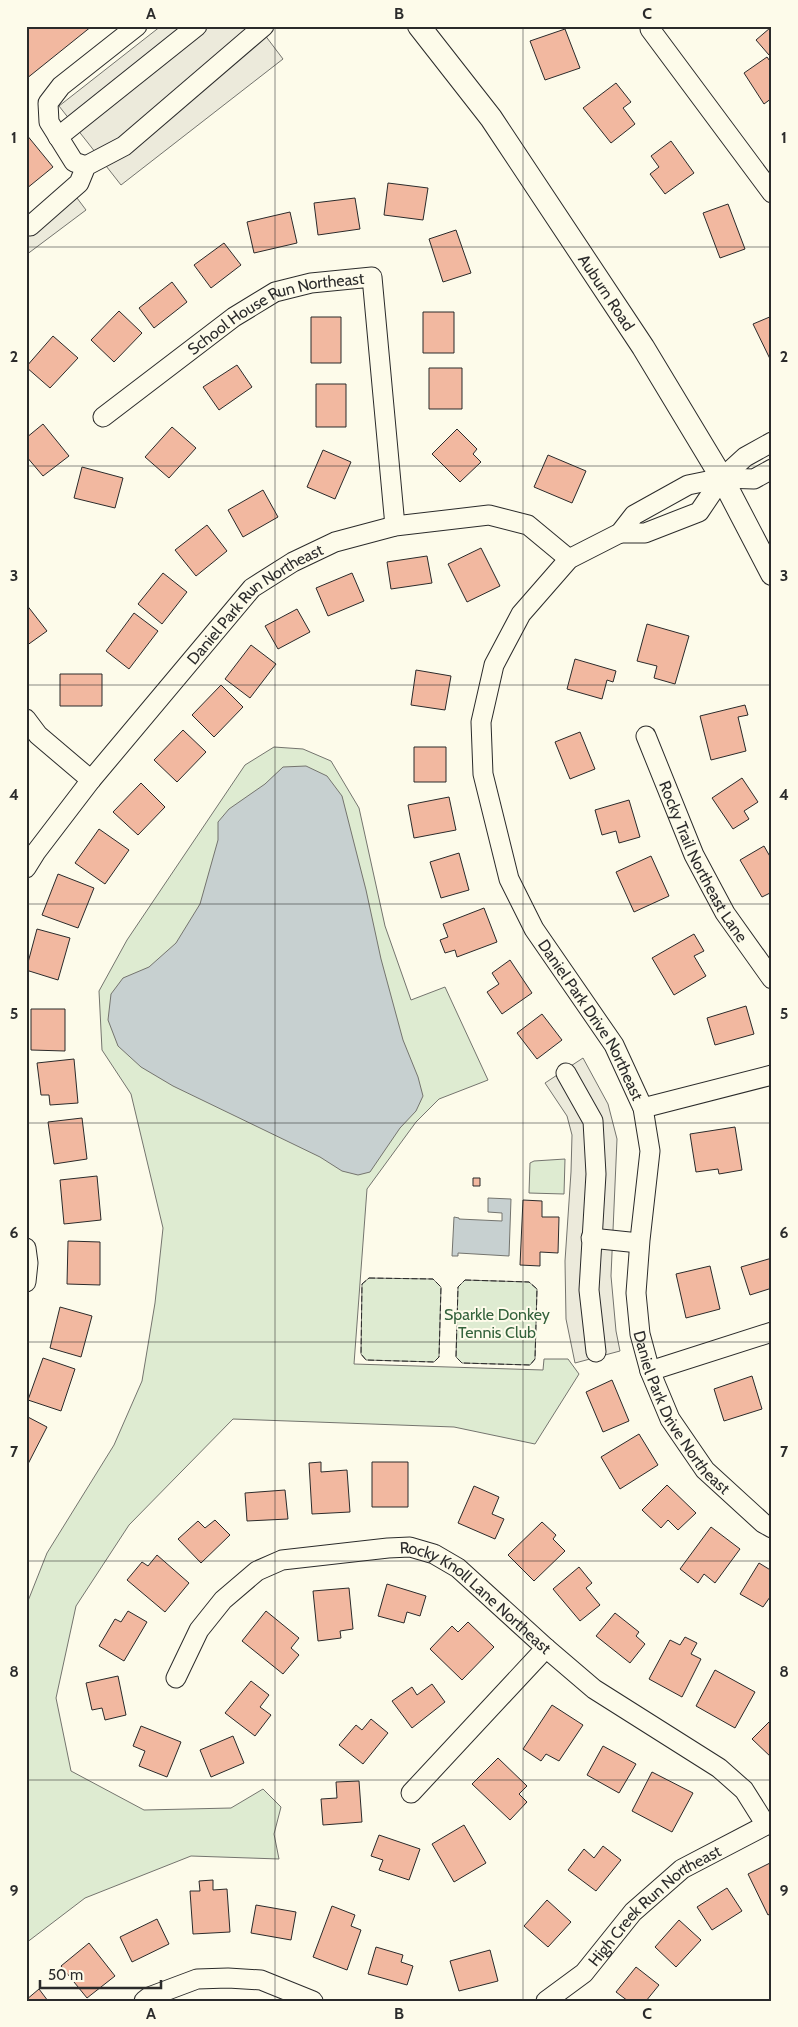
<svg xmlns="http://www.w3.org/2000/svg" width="798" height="2027" viewBox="0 0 798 2027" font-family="Cabin,sans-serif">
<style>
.green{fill:#deebd1;stroke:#74746e}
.parking{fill:#eceadb;stroke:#74746e}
.water{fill:#c7d0d0;stroke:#74746e}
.building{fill:#f2b8a0;stroke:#2b2b2b}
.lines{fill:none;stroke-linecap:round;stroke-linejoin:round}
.minor-casing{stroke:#2b2b2b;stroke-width:21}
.major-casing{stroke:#2b2b2b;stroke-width:24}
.minor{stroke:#fdfbea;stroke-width:19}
.major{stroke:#fdfbea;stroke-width:22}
.fence{stroke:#2b2b2b;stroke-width:1;stroke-dasharray:6 2.5;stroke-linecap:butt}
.grid{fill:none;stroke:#2b2b2b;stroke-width:1;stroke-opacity:0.55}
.labels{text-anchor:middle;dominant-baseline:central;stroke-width:4;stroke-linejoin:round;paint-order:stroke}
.street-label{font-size:16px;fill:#2b2b2b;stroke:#fdfbea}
.park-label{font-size:16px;fill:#34623c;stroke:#fdfbea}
.neatline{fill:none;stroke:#2b2b2b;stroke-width:2}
.grid-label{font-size:16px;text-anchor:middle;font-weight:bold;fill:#2b2b2b}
</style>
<rect width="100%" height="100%" fill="#fdfbea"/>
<path class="green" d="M274 747 303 749 331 761 359 808 385 926 411 1000 445 987 488 1080 439 1099 416 1122 367 1189 354 1364 543 1370 544 1359H568L579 1374 535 1444 454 1427 233 1419 129 1525 76 1606 56 1698 71 1771 144 1810 231 1808 263 1789 281 1807 274 1834 279 1859 191 1856 85 1898 26 1943V1606L47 1553 114 1445 142 1381 155 1303 163 1228 131 1094 102 1050 99 991 127 940 245 765Z
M565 1159 564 1194 529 1193 530 1163 534 1161Z
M369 1278 433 1279 441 1287 439 1357 434 1362 366 1360 361 1354 362 1284Z
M465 1280 529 1282 537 1289 535 1359 530 1365 462 1363 456 1357 458 1287Z"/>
<path class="parking" d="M161 26H258L283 59 121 185 59 106Z
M77 198 86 210 26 255V236Z
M583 1058 608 1104 617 1139 611 1276 616 1331 620 1351 575 1363 566 1319 565 1261 571 1172 572 1135 567 1116 545 1083Z"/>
<path class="water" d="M306 766 327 776 342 796 366 890 381 959 403 1040 418 1077 423 1096 416 1111 400 1128 370 1172 358 1175 342 1171 320 1157 173 1086 141 1067 118 1046 108 1020 111 994 123 978 149 967 176 943 200 904 218 840V822L229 809 265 784 283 767Z
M488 1198 511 1199 509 1256 458 1253V1256H452L454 1217 459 1218V1219L502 1221V1213L488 1212Z"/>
<path class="building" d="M26 26H92L26 79Z
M770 28 772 52 769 55 756 40Z
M565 29 580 68 545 80 530 41Z
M767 57 772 64V98L764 104 744 73Z
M616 83 631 102 623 108 635 124 611 143 583 108Z
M26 134 53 167 26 189Z
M671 141 694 173 665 194 650 174 659 167 651 156Z
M388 183 428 188 423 220 384 215Z
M355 198 360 229 318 235 314 203Z
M728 204 745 249 720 258 703 213Z
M290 212 297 243 254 253 247 222Z
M456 230 471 273 443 282 429 239Z
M224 243 241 265 211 288 194 265Z
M172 282 187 302 154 328 139 308Z
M119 311 142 333 114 362 91 340Z
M423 312H454V353H423Z
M772 316V363L753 324Z
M311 317H341V363H311Z
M53 336 78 358 50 388 26 367Z
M237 365 252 387 219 410 203 387Z
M429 368H462V409H429Z
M316 384H346V427H316Z
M43 424 69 456 43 476 26 456V438Z
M172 427 196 448 169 478 145 457Z
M457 429 477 449 473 454 481 462 460 482 432 454Z
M323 450 351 462 335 499 307 487Z
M548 455 586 471 572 503 534 487Z
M82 467 123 478 115 508 74 498Z
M263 490 278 517 243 537 228 510Z
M207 525 227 551 196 576 175 550Z
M481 548 500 586 467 602 448 564Z
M427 556 432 583 391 589 387 562Z
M163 573 187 592 162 624 138 604Z
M352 573 364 601 328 616 316 588Z
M26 604 47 631 26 646Z
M297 609 310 632 278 649 265 626Z
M134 613 158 631 129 669 106 651Z
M647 624 689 636 675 684 654 678 657 666 637 661Z
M251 645 276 664 250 698 225 679Z
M575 659 616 671 613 682 607 680 602 699 567 689Z
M416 670 451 676 445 710 411 705Z
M60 674H102V706H60Z
M221 685 243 707 214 737 192 715Z
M745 705 748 715 738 717 746 751 711 760 700 716Z
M183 730 206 752 177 782 154 760Z
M580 732 595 769 570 779 555 742Z
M414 747H446V782H414Z
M742 778 758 802 744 811 749 819 733 829 712 798Z
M141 783 165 807 138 835 113 812Z
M449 797 456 830 414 838 408 805Z
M629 800 640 837 619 843 616 831 602 835 595 810Z
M99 829 129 850 105 884 75 863Z
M764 846 772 860V892L762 897 740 860Z
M459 853 469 890 441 898 430 862Z
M651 856 669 896 634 912 616 872Z
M58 874 94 888 78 928 42 915Z
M484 908 497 942 457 957 455 950 445 953 440 940 448 937 443 924Z
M37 929 70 938 58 980 26 970Z
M694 934 704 951 694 956 706 976 674 995 652 958Z
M510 960 532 993 502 1014 487 992 499 984 492 973Z
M746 1006 754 1034 715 1045 707 1018Z
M31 1009H65V1051L31 1050Z
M542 1014 562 1040 537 1059 517 1033Z
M74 1059 78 1103 50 1105 49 1095H41L37 1063Z
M82 1118 87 1159 54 1164 48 1122Z
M735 1127 742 1170 719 1174 718 1169 696 1172 690 1134Z
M97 1176 101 1220 64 1224 60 1180Z
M473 1178H480V1186H473Z
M523 1200 542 1201V1217H559L558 1253 540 1252V1266L520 1265Z
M68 1241 100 1242V1285L67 1284Z
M772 1258V1288L750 1295 741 1267Z
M710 1266 720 1309 686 1318 676 1274Z
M60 1307 92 1316 81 1357 50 1348Z
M43 1358 75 1369 61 1411 28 1400Z
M752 1376 762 1409 724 1421 714 1389Z
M612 1380 629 1421 603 1432 586 1392Z
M26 1416 47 1427 28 1464 26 1463Z
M639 1434 658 1465 620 1489 601 1457Z
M321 1462V1472L347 1470 350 1512 312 1514 309 1463Z
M372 1462H408V1507H372Z
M667 1485 696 1513 678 1530 668 1520 661 1528 642 1510Z
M474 1486 499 1497 492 1514 504 1519 495 1539 458 1523Z
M285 1490 288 1519 247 1521 245 1493Z
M215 1520 230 1535 201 1563 178 1539 198 1521 205 1528Z
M542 1522 556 1535 553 1539 565 1551 534 1581 508 1555Z
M711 1527 740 1549 715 1583 704 1574 698 1583 680 1569Z
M157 1555 189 1583 165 1612 127 1580 142 1562 148 1566Z
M759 1563 772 1571V1598L770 1597 763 1607 740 1594Z
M579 1567 592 1583 586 1588 600 1605 580 1621 553 1589Z
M387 1584 426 1596 420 1616 407 1612 404 1623 378 1616Z
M349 1588 353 1629 340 1631 341 1638 318 1641 313 1591Z
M128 1611 147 1622 124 1661 99 1646 115 1619 121 1622Z
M266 1611 299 1638 291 1648 299 1655 283 1674 242 1641Z
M615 1613 639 1632 636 1636 645 1644 630 1663 596 1636Z
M468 1622 494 1647 462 1680 430 1649 452 1626 458 1632Z
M685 1637 697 1643 691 1654 701 1659 682 1697 649 1679 670 1640 680 1645Z
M715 1670 755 1692 735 1728 696 1706Z
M118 1676 126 1715 105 1720 102 1708 92 1710 86 1683Z
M251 1681 269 1695 260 1707 271 1715 255 1736 225 1713Z
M432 1684 445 1702 412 1728 392 1701 412 1687 417 1695Z
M552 1705 583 1725 559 1761 546 1754 541 1761 523 1749Z
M371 1719 388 1733 363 1764 339 1745 356 1725 362 1730Z
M772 1719V1758L752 1739Z
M141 1726 181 1742 167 1777 139 1766 145 1751 133 1746Z
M233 1736 244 1763 211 1777 200 1750Z
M603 1746 636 1764 619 1793 587 1775Z
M498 1758 527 1786 519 1794 527 1802 510 1820 472 1784Z
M652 1772 693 1793 672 1832 632 1811Z
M359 1781 362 1822 323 1825 321 1799 337 1798 336 1782Z
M464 1825 486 1863 454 1882 432 1844Z
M379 1835 420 1849 409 1880 379 1870 383 1860 371 1856Z
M603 1846 621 1860 596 1891 568 1870 584 1849 594 1858Z
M772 1862V1913L768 1915 748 1874Z
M213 1880V1890L227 1889 230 1932 193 1934 190 1891H200L199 1881Z
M727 1888 742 1911 712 1930 697 1907Z
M547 1900 571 1922 548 1947 524 1926Z
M256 1905 296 1912 291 1940 251 1933Z
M332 1906 355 1915 351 1926 361 1930 347 1970 313 1957Z
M157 1919 169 1944 132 1962 120 1937Z
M679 1920 701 1940 676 1967 655 1947Z
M89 1943 115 1976 87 1998 61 1966Z
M376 1947 403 1955 401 1962 413 1966 407 1985 368 1974Z
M490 1950 498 1981 459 1991 450 1961Z
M636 1967 659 1985 646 2001H628L616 1992Z
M39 1989 48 2001H26V2000Z"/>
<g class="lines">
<g class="minor-casing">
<g id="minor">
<path d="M650 29 772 193"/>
<path d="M58 137 197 26"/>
<path d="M86 166 74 162 49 122 48 103 61 86 137 26"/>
<path d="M30 226 79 183 86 166 124 146 264 26"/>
<path id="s1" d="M103 417 234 317 275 292 311 283 372 277 395 526"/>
<path id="s2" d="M772 469 754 479 722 478 688 485 634 515 620 533 569 559 521 614 494 665 481 722 483 774 509 879 534 929 614 1045 643 1108 650 1151 640 1240 636 1293 640 1334 650 1371 670 1419 705 1470 763 1523 772 1528"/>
<path d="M620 533H645L699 512 722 478 745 457 772 442"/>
<path d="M26 719 38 735 91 780"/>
<path id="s3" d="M646 736 694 855 725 913 772 979"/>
<path id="s4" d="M26 868 36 852 91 780 252 588 293 562 335 542 395 526 489 515 528 525 569 559"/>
<path d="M566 1073 593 1121 596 1174 589 1290 596 1352"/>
<path d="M643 1108 772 1075"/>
<path d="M591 1238 639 1243"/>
<path d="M26 1248 28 1263 26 1282"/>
<path d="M650 1371 772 1332"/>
<path id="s5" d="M176 1678 199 1630 223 1600 257 1571 282 1560 388 1548 410 1547 434 1554 458 1568 546 1648 594 1689 719 1768 744 1790 766 1825"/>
<path d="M411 1793 546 1648"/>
<path d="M144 2001 149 1997 197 1979 228 1978 261 1980 313 2001"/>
<path id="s6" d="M546 2001 584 1973 633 1912 682 1869 772 1822"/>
</g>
</g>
<g class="major-casing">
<g id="major">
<path id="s7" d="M419 26 491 118 643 347 722 478 772 574"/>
</g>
</g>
<use href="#minor" class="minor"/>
<use href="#major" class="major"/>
<path class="fence" d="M369 1278 433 1279 441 1287 439 1357 434 1362 366 1360 361 1354 362 1284Z
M465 1280 529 1282 537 1289 535 1359 530 1365 462 1363 456 1357 458 1287Z"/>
</g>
<path class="grid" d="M275 26V2001M523 26V2001M26 247H772M26 466H772M26 685H772M26 904H772M26 1123H772M26 1342H772M26 1561H772M26 1780H772"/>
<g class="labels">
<g class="street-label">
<text stroke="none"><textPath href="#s7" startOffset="326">Auburn Road</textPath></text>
<text stroke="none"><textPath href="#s1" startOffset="206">School House Run Northeast</textPath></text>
<text stroke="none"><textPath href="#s4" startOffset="352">Daniel Park Run Northeast</textPath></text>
<text stroke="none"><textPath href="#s3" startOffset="138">Rocky Trail Northeast Lane</textPath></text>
<text stroke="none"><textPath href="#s2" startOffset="742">Daniel Park Drive Northeast</textPath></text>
<text stroke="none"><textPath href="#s2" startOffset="1162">Daniel Park Drive Northeast</textPath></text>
<text stroke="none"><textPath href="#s5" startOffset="375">Rocky Knoll Lane Northeast</textPath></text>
<text stroke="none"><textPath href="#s6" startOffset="146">High Creek Run Northeast</textPath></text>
</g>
<g class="park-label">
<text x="497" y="1314">Sparkle Donkey<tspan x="497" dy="18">Tennis Club</tspan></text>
</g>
</g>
<rect width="798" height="2027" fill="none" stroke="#fdfbea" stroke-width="55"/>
<path d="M40 1980v8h121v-8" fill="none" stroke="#2b2b2b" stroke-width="2.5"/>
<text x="48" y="1980" font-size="15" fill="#2b2b2b" stroke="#fdfbea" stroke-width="4" paint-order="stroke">50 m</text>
<rect x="28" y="28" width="742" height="1972" class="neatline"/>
<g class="grid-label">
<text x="151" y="19">A</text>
<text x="399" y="19">B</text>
<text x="647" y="19">C</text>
<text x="14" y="143">1</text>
<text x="784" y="143">1</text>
<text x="14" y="362">2</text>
<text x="784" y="362">2</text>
<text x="14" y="581">3</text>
<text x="784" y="581">3</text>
<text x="14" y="800">4</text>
<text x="784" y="800">4</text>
<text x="14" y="1019">5</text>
<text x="784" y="1019">5</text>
<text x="14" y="1238">6</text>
<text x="784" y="1238">6</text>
<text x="14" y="1457">7</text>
<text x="784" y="1457">7</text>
<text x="14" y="1677">8</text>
<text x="784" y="1677">8</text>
<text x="14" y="1896">9</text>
<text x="784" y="1896">9</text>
<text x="151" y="2019">A</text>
<text x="399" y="2019">B</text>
<text x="647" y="2019">C</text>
</g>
</svg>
